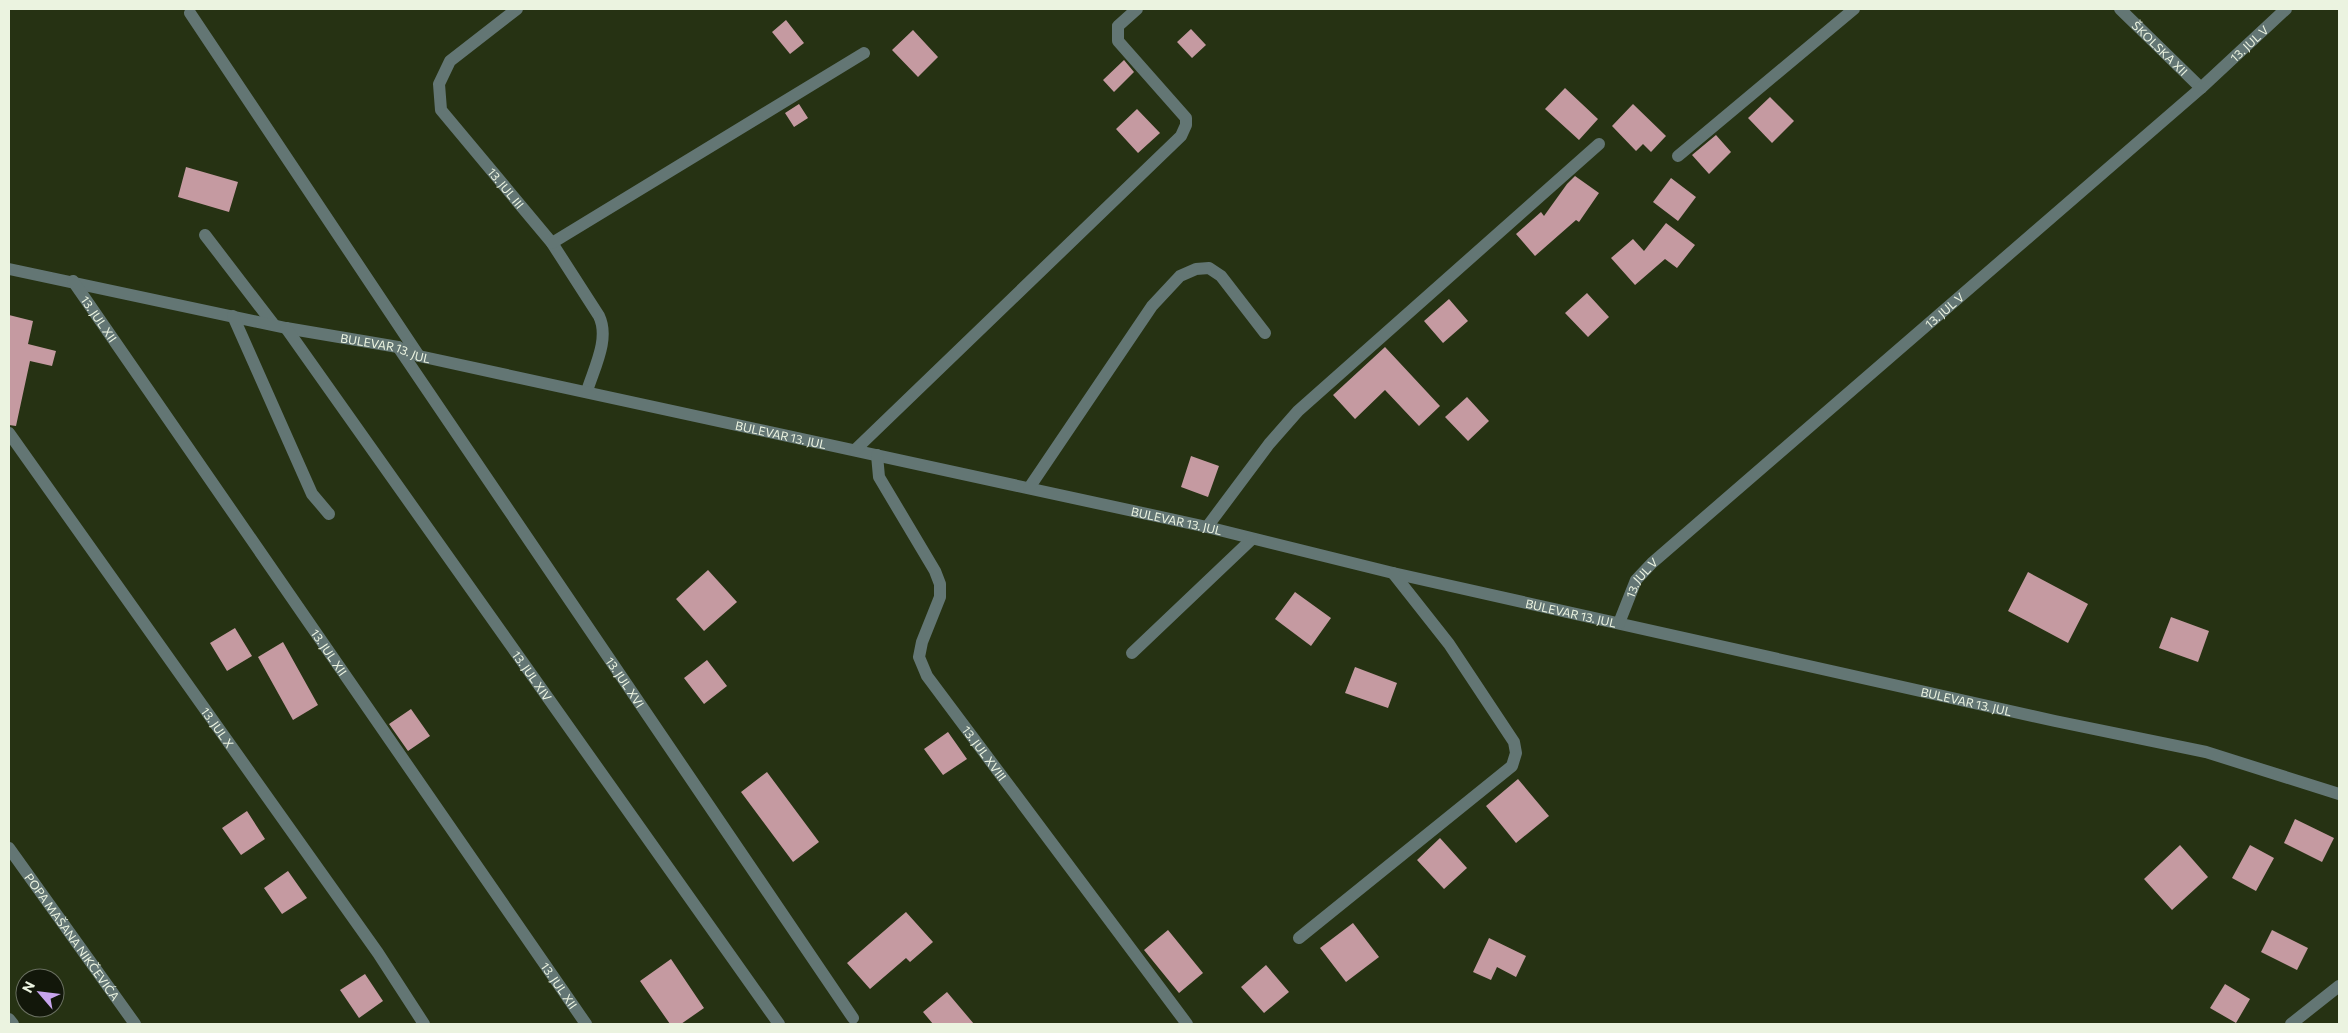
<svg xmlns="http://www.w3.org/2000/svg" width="2348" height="1033" viewBox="0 0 2348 1033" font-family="Commissioner,sans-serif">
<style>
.building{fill:#c59aa1}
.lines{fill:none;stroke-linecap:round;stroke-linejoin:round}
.minor{stroke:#637674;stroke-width:12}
.labels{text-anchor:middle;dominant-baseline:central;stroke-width:5;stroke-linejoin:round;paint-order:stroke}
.street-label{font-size:12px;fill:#ebf3e0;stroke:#12170a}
</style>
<rect width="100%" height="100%" fill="#263213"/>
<path class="building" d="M786 20 804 43 790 54 772 32Z
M1191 29 1206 45 1192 58 1177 42Z
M913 30 938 57 918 77 892 50Z
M1124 60 1134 72 1114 92 1103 80Z
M1565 88 1598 119 1579 140 1545 109Z
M1770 97 1794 121 1772 143 1748 118Z
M799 104 808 118 794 127 785 113Z
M1633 104 1666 136 1651 152 1643 144 1636 151 1612 126Z
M1137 109 1160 133 1138 153 1116 129Z
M1716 135 1731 152 1709 174 1692 155Z
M186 167 238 182 229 212 178 197Z
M1575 176 1599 193 1579 222 1576 220 1535 256 1516 234 1541 212 1544 216 1567 184Z
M1671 178 1696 197 1678 221 1653 202Z
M1666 223 1695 245 1677 268 1665 259 1635 285 1611 258 1633 239 1644 251Z
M1587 293 1609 317 1588 337 1565 313Z
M1449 299 1468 321 1443 343 1424 321Z
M9 315 33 321 28 344 56 351 52 366 30 361 16 426 9 425Z
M1385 347 1440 406 1419 426 1385 390 1355 419 1333 395Z
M1467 397 1489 421 1468 441 1445 417Z
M1191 456 1219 466 1208 497 1181 487Z
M708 570 737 602 704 631 676 599Z
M2028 572 2088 604 2068 643 2008 611Z
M1295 592 1331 618 1311 646 1275 619Z
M2171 617 2209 631 2198 662 2159 648Z
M235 628 252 656 227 671 210 643Z
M283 642 318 705 293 720 258 657Z
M707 660 727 686 704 704 684 678Z
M1355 667 1397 683 1388 708 1345 693Z
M411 709 430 736 408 751 389 724Z
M948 732 967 759 943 775 924 749Z
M767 772 819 842 793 862 741 792Z
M1518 779 1549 816 1516 843 1486 806Z
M247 811 265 839 241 855 222 828Z
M2295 819 2334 838 2322 862 2284 843Z
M1440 838 1467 868 1444 889 1417 860Z
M2180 845 2208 877 2172 910 2144 879Z
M2250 845 2274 858 2256 891 2232 878Z
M288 871 307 898 282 914 264 888Z
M906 912 933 942 910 962 906 958 870 989 847 963Z
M1353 923 1379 957 1346 982 1320 948Z
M1168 930 1203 973 1179 993 1144 950Z
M2272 930 2308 948 2297 970 2261 952Z
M1489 938 1526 956 1516 977 1497 967 1491 980 1473 972Z
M671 959 704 1008 681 1024H670L640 981Z
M1266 965 1289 992 1264 1013 1241 987Z
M365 974 383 1001 359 1018 340 990Z
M2225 984 2250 999 2236 1023 2210 1008Z
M947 992 974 1024H933L923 1012Z"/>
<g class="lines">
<g class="minor">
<path id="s1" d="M517 9 450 61 439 84 441 110 552 243 599 316C610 339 594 368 587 391"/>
<path id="s2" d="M2120 9 2201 88"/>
<path d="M190 13 419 356"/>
<path d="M1678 156 1854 9"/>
<path d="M205 235 274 325"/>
<path d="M552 243 864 53"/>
<path id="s3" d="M9 269 286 328 398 347 419 356 1207 527 1393 573 2055 721 2206 752 2339 794"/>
<path id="s4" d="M73 281 586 1024"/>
<path d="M233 316 312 494 329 514"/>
<path id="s5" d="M286 328 779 1024"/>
<path id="s6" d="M398 347 853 1018"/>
<path id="s7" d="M9 433 378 953 424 1024"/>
<path d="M855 450 1181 136 1186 125V118L1118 41V26L1137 9"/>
<path id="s8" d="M877 455 879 477 935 571 940 584V597L922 642 919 657 927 676 1187 1024"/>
<path d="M1029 488 1152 306 1180 276 1196 269 1209 268 1221 276 1265 333"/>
<path d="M1207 527 1269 444 1298 411 1599 144"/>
<path id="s9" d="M1619 623 1636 580 1652 563 2201 88 2286 9"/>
<path d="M1132 653 1252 539"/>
<path id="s10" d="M9 848 135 1024"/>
<path d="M1299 938 1512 766 1516 753 1514 742 1449 644 1393 573"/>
<path d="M9 1019 13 1024"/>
<path d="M2291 1024 2339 986"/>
</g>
</g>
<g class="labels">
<g class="street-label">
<text stroke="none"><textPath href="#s9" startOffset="861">13. JUL V</textPath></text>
<text stroke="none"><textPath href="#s2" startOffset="56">ŠKOLSKA XII</textPath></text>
<text stroke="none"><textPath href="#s1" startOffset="238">13. JUL III</textPath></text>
<text stroke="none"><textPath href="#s9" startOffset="456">13. JUL V</textPath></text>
<text stroke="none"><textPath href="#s4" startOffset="46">13. JUL XII</textPath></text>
<text stroke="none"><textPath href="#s3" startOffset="385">BULEVAR 13. JUL</textPath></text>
<text stroke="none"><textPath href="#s3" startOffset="790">BULEVAR 13. JUL</textPath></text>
<text stroke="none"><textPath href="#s3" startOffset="1195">BULEVAR 13. JUL</textPath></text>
<text stroke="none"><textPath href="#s9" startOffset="51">13. JUL V</textPath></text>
<text stroke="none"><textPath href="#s3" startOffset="1600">BULEVAR 13. JUL</textPath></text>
<text stroke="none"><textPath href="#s4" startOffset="451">13. JUL XII</textPath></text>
<text stroke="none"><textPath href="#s5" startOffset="426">13. JUL XIV</textPath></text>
<text stroke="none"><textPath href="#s6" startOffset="405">13. JUL XVI</textPath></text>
<text stroke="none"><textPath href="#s3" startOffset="2005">BULEVAR 13. JUL</textPath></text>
<text stroke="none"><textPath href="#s7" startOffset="361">13. JUL X</textPath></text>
<text stroke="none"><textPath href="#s8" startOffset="339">13. JUL XVIII</textPath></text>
<text stroke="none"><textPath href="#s10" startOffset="109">POPA MAŠANA NIKČEVIĆA</textPath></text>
<text stroke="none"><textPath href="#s4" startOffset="856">13. JUL XII</textPath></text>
</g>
</g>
<rect width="2348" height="1033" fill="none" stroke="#ebf3e0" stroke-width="20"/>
<g transform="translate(40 993) rotate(298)"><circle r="24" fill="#12170a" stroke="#696f60"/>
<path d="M0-4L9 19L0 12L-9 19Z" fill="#c8a5ee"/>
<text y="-8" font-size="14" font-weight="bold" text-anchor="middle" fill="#ebf3e0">N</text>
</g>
</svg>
